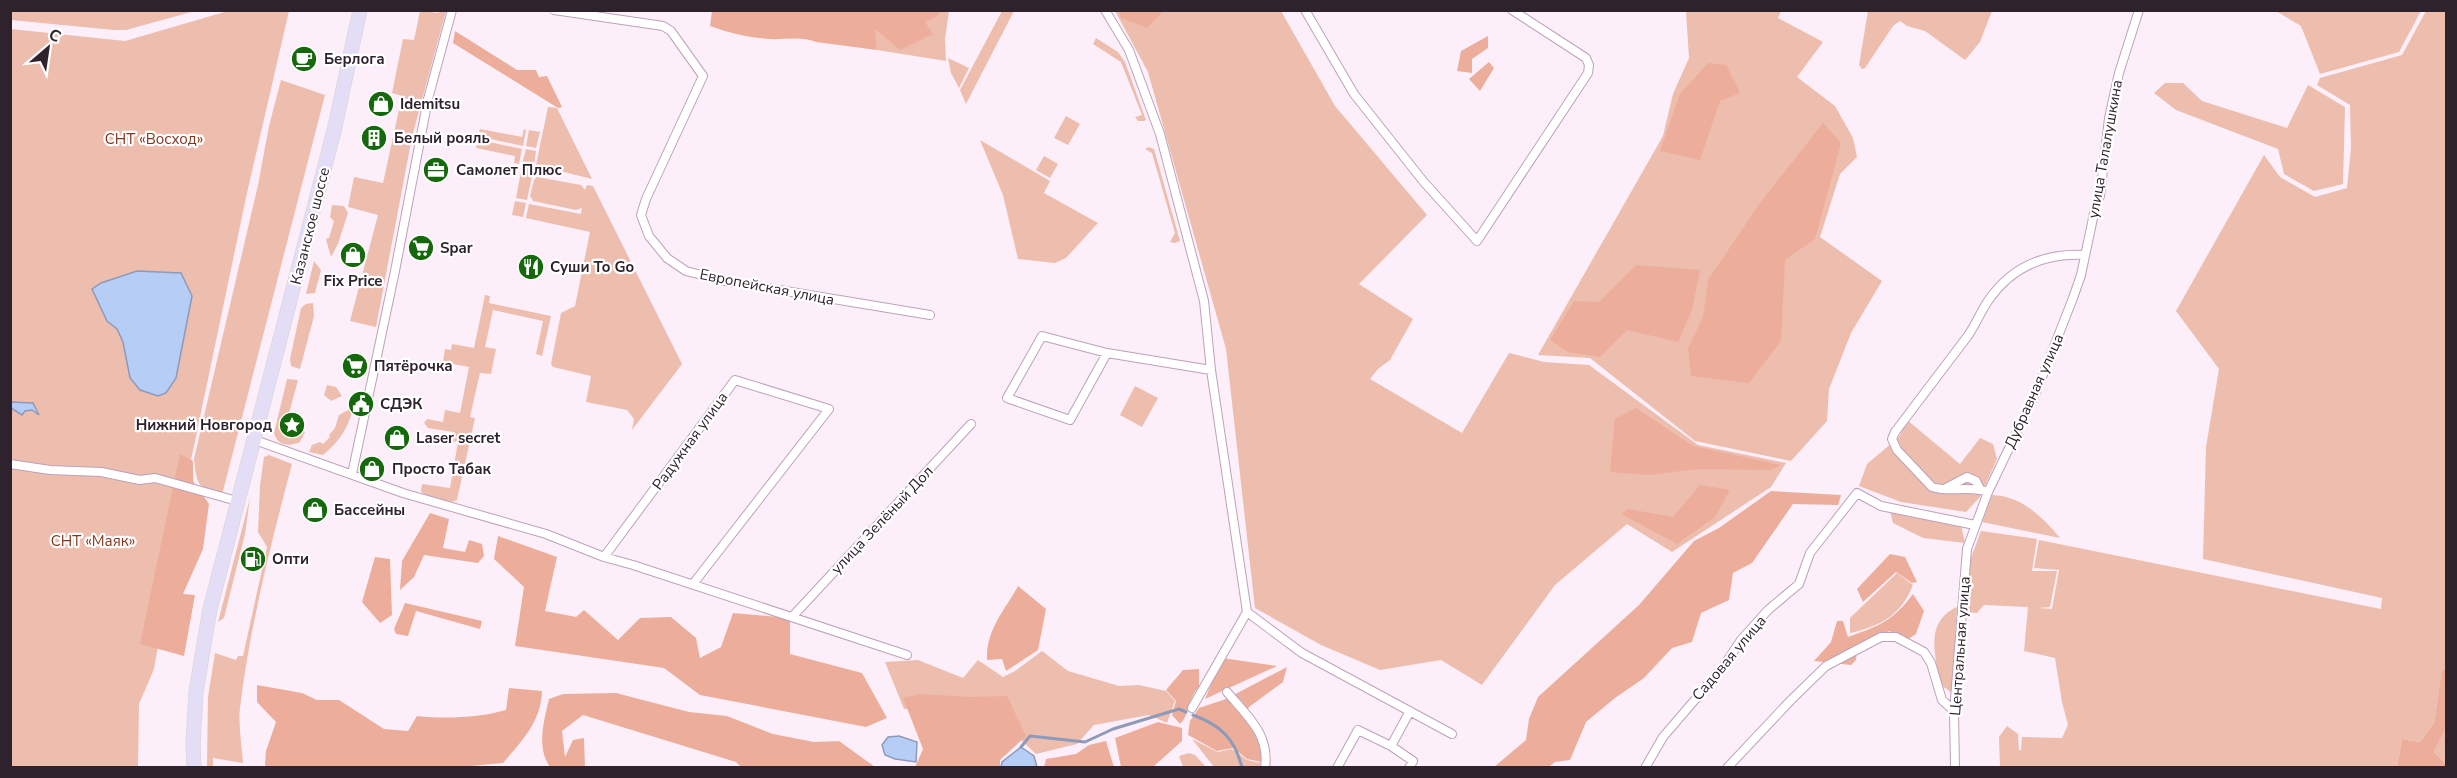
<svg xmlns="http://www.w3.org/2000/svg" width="2457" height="778" viewBox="0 0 2457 778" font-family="'Nunito Sans',sans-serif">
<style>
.green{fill:#edbdae}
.forest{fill:#ecae9a}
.water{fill:#b6cdf6;stroke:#8d9aba;stroke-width:1.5}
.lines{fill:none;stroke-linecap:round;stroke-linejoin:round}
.stream{stroke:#8d9aba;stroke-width:3}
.street-casing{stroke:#bea1ba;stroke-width:10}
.primary-casing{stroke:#d5d3d5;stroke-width:15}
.street{stroke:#fff;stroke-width:8}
.primary{stroke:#e3ddf6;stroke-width:14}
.labels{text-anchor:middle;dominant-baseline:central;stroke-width:4.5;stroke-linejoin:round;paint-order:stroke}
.poi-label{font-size:15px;font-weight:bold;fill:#2e232d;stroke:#fff;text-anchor:start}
.park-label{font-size:15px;fill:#80371f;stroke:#fff}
.street-label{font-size:15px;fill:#2e232d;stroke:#fff}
</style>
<rect width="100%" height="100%" fill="#fceffa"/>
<path class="green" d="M10 11 11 10 195 11 126 30H114L11 20Z
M228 11H289L247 193 186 484 154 669 139 704 138 767 11 768V29L125 41Z
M420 11 438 13 439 11H446L412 137 376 327 350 321 378 215 348 207 354 177 383 183 402 96 392 93 403 39 414 40Z
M942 11H949L945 39 946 61 877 50 874 28 932 34 924 22 938 16Z
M1002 11H1014L966 104 960 90Z
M1115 11H1281L1335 106 1427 215 1359 284 1413 319 1390 360 1378 369 1370 379 1462 433 1509 353 1544 362 1589 365 1698 445 1786 463 1771 487 1672 552 1627 524 1555 585 1482 685 1441 660 1380 670 1321 645 1255 608 1226 349 1148 72Z
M1686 11H1781L1778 18 1823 42 1797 77 1835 106 1853 138 1857 157 1840 174 1820 237 1882 281 1851 333 1829 389 1827 421 1791 461 1695 441 1590 358 1538 355 1663 136 1673 94 1689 58Z
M1868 11V10L1992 11 1980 42 1965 60 1925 31 1907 26 1900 21 1893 26 1865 68 1862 69 1859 65Z
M2276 11H2421L2399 52 2320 74 2301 26Z
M2426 11H2446V671L2442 669 2434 723 2420 742 2402 739 2397 767H2000L1999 737 2007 726 2018 734 2019 750H2021L2022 737 2062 738 2068 725 2062 702 2055 658 2024 651 2028 607 1984 605 1977 613 1966 612 1969 563 1981 531 2037 539 2032 571H2057L2050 607 2038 608 2052 609 2059 570 2034 568 2039 540 2381 609 2382 598 2203 559 2206 447 2219 369 2176 311 2264 155 2280 177 2315 197 2347 188 2351 148 2350 105 2317 85 2320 78 2402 55Z
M1096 38 1118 52 1125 62 1146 120 1144 121H1138L1135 117 1142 115 1121 62 1093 44Z
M948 58 969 68 959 88 951 73Z
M281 80 325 95 222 495C197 488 197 485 194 459L258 185 269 126Z
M2165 83H2183L2202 101 2287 128 2308 85 2345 107 2343 184 2314 191 2284 174 2278 149 2176 110 2154 93Z
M548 107 557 108 592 179 536 165Z
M1066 116 1080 124 1068 145 1054 138Z
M480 129 522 137 524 129 526 130 523 146 486 138V133L479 132Z
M529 130 540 132 536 148 526 146Z
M980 140 1050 181 1044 193 1098 223 1066 258 1055 263 1018 259 1003 195Z
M489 142 522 149 519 164 514 163 515 156 476 148 477 144 484 146Z
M1149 147 1154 149 1180 241 1175 243 1170 242 1175 233 1152 153 1145 149Z
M526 149 536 151 534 165 522 164Z
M1044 156 1058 164 1050 178 1036 170Z
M522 166 534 167 527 200 516 198Z
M537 177 581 185 585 190 587 185 593 186 682 364 632 430 634 419 627 410 586 402 591 376 553 367 551 364 561 313 575 306 590 232 526 218 529 204 581 214 582 208 576 210 533 201 530 196 534 180Z
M515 201 526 203 523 217 512 215Z
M332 205 344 206 348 213 338 244 331 257 326 239 329 238 334 221 330 217Z
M314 261 321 270 315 293 306 294Z
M485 295 490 296 489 303 551 316 542 356 536 354 543 321 493 310 485 347 496 349 491 374 480 373 470 417 475 418 457 500C449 505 426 499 421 491L422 484 450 488 458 442 451 441 453 432 428 428 424 423 427 419 443 422 445 410 460 413 469 367 443 362 445 349 451 350 452 344 474 348Z
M313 303 314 316 300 369 291 366 290 359 301 308 306 304Z
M287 379 298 380 287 421 305 432 300 442C288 447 278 446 274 433Z
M327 385 336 387 342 396 331 401 324 395Z
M1135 386 1158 398 1142 427 1120 415Z
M348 410 352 412C347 431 338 442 323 455L309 452 312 445 320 442 323 444 330 437 329 435 335 428 339 415Z
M1907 420 1960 464 1980 438 1993 444 1997 459 1980 497 1966 512 1901 502 1859 486 1867 464 1899 437Z
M269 455 292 464C271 544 250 625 240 708 238 726 242 745 243 763L213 758V767H207L208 697 215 653 236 660 238 656H243L267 547 258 532 260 486 264 457Z
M1992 495C2021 496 2042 516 2060 538L1982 522Z
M250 498 245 534 224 618 218 622Z
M1890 511 1961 525 1965 543 1923 538 1893 523Z
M1897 573 1913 585C1901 615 1881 626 1850 633V618Z
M1957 607 1952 693 1941 685C1935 656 1924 622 1957 607Z
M1042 651 1068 671 1119 686 1139 685 1166 691 1175 701 1167 723 1149 715 1094 725 1077 744 1036 754 1021 740 963 706 904 709 885 662 918 660 963 678 978 660 1003 677 1015 671Z
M2446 728V764L2434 752Z
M1192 739 1218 752 1232 749 1247 760 1261 763 1260 767H1214Z
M1189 753 1195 755 1206 767H1183L1179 756Z"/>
<path class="forest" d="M712 11V10L942 11 938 16 925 22 933 34 900 50 875 29 877 50 816 42C801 36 785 40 770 39 749 38 729 33 710 26Z
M1119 11H1163L1147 28 1121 18Z
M455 31 517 70H536L539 77 547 76 562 107 558 108 453 43Z
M1488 36V48L1472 59V73L1457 71 1461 51Z
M1489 62 1494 68 1480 91 1469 79Z
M1708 63 1726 65 1740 93 1720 101 1700 160 1660 151 1680 94Z
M1823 123 1841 143 1815 239 1785 260 1781 341 1749 383 1691 376 1688 348 1703 317 1708 280 1760 203Z
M1636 265 1700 270 1692 310 1678 342 1627 330 1600 357 1568 352 1550 340 1574 301 1599 302Z
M1636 408 1693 446 1781 465 1771 470 1698 469 1648 475 1610 472 1615 419Z
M180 454 193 461V481L209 504 203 549 183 594 195 595 184 656 140 644Z
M1700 485 1730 490 1715 517 1677 544 1621 514 1628 509 1673 517Z
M1771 491 1841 495 1838 505 1793 504 1752 563 1733 573 1729 600 1701 613 1692 642 1672 648 1644 678 1615 698 1586 722 1570 760 1555 762 1549 767H1494L1526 740 1529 719 1538 697 1639 605 1694 541 1719 528Z
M430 513 449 519 443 548 465 552 469 540 482 544 484 556 478 563 424 555 414 577 400 590 402 561Z
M498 536 557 557 545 611 576 617 584 610 618 640 640 618 671 617 696 638 700 658 721 647 733 613 790 618V654L862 673 887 718 866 727 700 695 664 668 515 646 524 587 494 559Z
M1890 554 1905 557 1917 582 1912 583 1896 572 1863 602 1857 589Z
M375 557 390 559 392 615 380 623 362 602Z
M1018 586 1046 609 1038 650 1006 671 1002 659 987 660C986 629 1004 612 1018 586Z
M1913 594 1924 611 1916 634 1908 639 1889 631 1858 645 1856 660 1851 665 1814 661 1831 642 1837 621H1843L1848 637C1879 626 1893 621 1913 594Z
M405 603 482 621 480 629 416 611 408 636 396 634 394 629Z
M1222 658 1277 666 1205 699Z
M1287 667 1283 682 1249 707 1244 718C1257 732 1265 743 1261 762L1247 759 1233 748 1217 751 1188 735 1190 721 1199 708 1226 699Z
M1199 669V687C1188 697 1191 713 1180 724L1172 715 1176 701 1166 690 1183 670Z
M2442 669 2446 671V728L2434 752 2446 764V767H2397L2402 739 2420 742 2434 723Z
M257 685 302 693 317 700H339L384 729 408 731 417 716C446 719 478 718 506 710L509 688 542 691C541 722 522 741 503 763L460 767H267L265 765 266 751 276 722 257 702Z
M616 693 689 712 727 716 773 734 814 742 839 741 875 767H741L736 762 583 715 562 731 565 757 573 740 584 738 585 767H550C536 747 544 721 549 699L563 694Z
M920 694 970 697 1007 696 1026 736 1000 760V767H915L923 749 903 698Z
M1158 722 1182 728V741L1153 767H1121L1115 738Z
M1106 741 1114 767H1044L1046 759 1076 754 1089 745Z"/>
<path class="water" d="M137 271 181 273 192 296 176 378 166 393 158 396 140 390 130 378 123 342 117 329 107 321 92 289 101 283Z
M11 402 33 403 39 415 32 410 25 411 22 415 11 408Z
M899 736 917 742 916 762 895 759 885 755 882 745 888 737Z
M1021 747 1034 756 1037 767H1001L1002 762Z"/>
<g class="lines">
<path class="stream" d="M1193 715C1220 725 1235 738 1242 768
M1021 747 1030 736 1085 742 1113 729 1179 709 1186 712"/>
<g class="street-casing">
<path id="street" d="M554 10 663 26 671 31 703 76 646 199 641 215 649 236 667 258 686 271 725 281 930 315
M1105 10 1129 50 1160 134 1204 301 1211 370 1107 353 1042 336 1007 398 1070 420 1107 353
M1305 10 1354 94 1423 181 1477 241 1588 73 1589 65 1586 58 1512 10
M255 440 403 493 546 534 604 557 633 565 907 655
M10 464 50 470 101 472 140 480 155 478 237 501
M352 474 395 271 428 99 452 10
M1946 488 1967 477 1976 481 1980 489
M1988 492C1969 485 1949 493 1932 487L1897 450 1892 439 1895 432C1919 400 1943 369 1967 337 1975 326 1980 313 1988 301 2011 267 2045 253 2085 255
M604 557 735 380 829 409 693 584
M1247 612 1302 653 1452 734
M792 617 971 424
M1227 692C1247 716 1270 734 1265 768
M1192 708 1247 612 1211 370
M1391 746 1410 711
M1337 768 1358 730 1391 746 1413 761 1409 768
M1645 768 1663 737 1723 667 1741 640 1768 610 1799 584 1810 553 1857 493 1881 506 1975 525
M1727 768 1791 700 1826 666 1881 637H1896L1924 652 1931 663 1942 700 1954 711
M1955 768 1954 711 1967 549 1988 492 2037 390 2073 298 2081 275 2096 204 2100 196 2109 118 2119 73 2139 10"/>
</g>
<g class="primary-casing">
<path id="primary" d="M194 768 193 745 196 692 210 609 334 131 360 10"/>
</g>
<use href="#street" class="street"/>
<use href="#primary" class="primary"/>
</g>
<defs>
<g id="cafe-disc" transform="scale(1.35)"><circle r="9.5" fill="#15680b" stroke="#fff"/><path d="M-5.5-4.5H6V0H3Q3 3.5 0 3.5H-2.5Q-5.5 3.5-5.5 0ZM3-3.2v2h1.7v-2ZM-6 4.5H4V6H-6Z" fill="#fff"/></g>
<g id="shop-disc" transform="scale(1.35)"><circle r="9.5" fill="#15680b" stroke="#fff"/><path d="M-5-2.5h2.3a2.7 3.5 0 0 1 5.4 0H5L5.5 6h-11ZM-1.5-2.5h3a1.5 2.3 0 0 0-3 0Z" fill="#fff"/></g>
<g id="building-disc" transform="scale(1.35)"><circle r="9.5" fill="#15680b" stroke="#fff"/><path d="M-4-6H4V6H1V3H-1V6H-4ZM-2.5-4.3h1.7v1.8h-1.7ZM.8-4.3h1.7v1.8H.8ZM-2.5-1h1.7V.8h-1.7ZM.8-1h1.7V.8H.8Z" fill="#fff"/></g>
<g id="office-disc" transform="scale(1.35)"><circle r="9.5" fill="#15680b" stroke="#fff"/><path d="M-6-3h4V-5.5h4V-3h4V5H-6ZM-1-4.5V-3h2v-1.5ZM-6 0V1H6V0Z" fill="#fff"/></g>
<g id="supermarket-disc" transform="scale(1.35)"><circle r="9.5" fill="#15680b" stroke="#fff"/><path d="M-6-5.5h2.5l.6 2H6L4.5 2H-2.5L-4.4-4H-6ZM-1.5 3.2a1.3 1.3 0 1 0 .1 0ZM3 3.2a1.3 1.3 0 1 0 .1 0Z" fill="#fff"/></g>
<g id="restaurant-disc" transform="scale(1.35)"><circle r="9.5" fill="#15680b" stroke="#fff"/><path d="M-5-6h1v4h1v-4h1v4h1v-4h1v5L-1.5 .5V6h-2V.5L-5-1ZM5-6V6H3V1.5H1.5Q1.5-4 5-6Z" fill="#fff"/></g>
<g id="civic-disc" transform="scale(1.35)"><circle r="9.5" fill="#15680b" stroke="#fff"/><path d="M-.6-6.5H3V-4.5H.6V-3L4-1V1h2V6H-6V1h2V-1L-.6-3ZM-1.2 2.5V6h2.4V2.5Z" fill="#fff"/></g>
<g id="sight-disc" transform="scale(1.35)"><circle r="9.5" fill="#15680b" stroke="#fff"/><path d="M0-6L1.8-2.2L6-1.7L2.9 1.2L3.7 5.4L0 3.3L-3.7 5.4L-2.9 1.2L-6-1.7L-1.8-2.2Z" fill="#fff"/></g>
<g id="fuel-disc" transform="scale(1.35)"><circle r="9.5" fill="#15680b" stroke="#fff"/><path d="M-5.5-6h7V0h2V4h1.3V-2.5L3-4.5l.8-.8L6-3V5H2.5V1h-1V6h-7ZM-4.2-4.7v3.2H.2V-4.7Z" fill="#fff"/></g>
</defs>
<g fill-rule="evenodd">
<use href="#cafe-disc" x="304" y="59"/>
<use href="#shop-disc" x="381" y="104"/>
<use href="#building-disc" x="374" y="138"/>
<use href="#office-disc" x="436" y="170"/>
<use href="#supermarket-disc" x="421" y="248"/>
<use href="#shop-disc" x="353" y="255"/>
<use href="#restaurant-disc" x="531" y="267"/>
<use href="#supermarket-disc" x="355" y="366"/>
<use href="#civic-disc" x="361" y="404"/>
<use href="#sight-disc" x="292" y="425"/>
<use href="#shop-disc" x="397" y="438"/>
<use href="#shop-disc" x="372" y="469"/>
<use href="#shop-disc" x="315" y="510"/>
<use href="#fuel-disc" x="253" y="559"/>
</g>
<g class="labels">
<g class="poi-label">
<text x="324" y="59">Берлога</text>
<text x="400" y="104">Idemitsu</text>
<text x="394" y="138">Белый рояль</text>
<text x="456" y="170">Самолет Плюс</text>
<text x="440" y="248">Spar</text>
<text x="550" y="267">Суши To Go</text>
<text x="353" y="281" text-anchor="middle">Fix Price</text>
<text x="374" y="366">Пятёрочка</text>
<text x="380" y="404">СДЭК</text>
<text x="272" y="425" text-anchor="end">Нижний Новгород</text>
<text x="416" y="438">Laser secret</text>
<text x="392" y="469">Просто Табак</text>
<text x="334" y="510">Бассейны</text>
<text x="272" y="559">Опти</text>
</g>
<g class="park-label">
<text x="154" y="139">СНТ «Восход»</text>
<text x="93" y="541">СНТ «Маяк»</text>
</g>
<g class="street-label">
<text transform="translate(2105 149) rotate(-80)">улица Талалушкина</text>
<text transform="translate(310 226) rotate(-76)">Казанское шоссе</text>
<text transform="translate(767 287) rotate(11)">Европейская улица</text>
<text transform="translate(2034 391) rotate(-66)">Дубравная улица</text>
<text transform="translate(690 441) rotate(-54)">Радужная улица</text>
<text transform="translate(882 520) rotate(-47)">улица Зелёный Дол</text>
<text transform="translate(1960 646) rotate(-86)">Центральная улица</text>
<text transform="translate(1729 658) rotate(-50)">Садовая улица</text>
</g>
</g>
<rect width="2457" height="778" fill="none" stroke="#2e232d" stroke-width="24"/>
<g transform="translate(48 48) rotate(29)" stroke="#ffffff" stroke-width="4.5" paint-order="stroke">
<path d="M0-4.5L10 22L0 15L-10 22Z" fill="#2e232d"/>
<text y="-9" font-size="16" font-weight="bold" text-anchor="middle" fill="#2e232d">С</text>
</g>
</svg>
